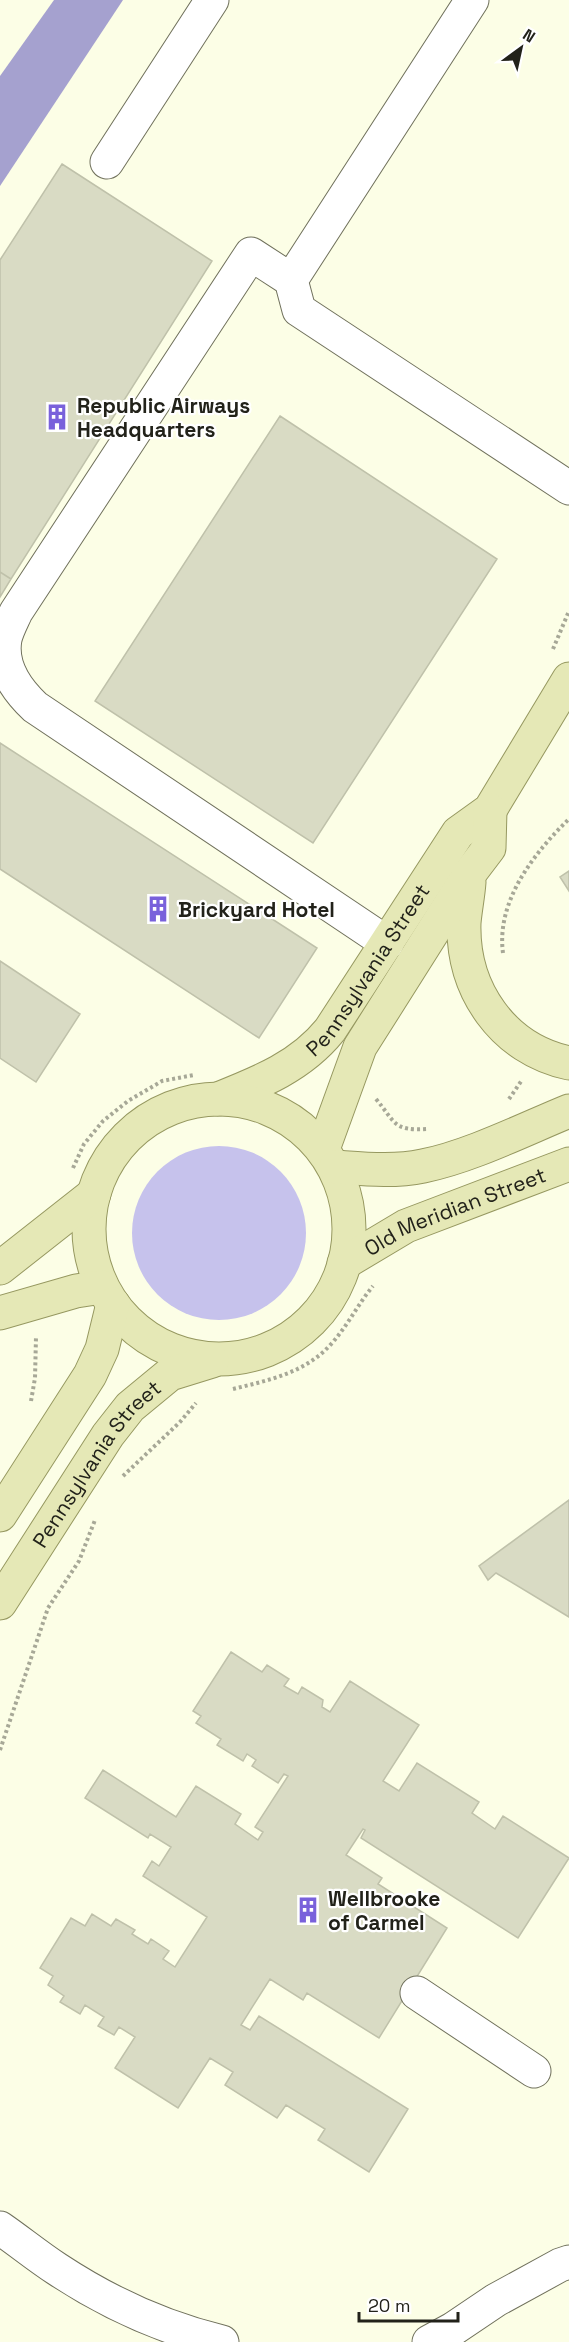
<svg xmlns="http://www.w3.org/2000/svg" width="569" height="2342" viewBox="0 0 569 2342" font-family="'Space Grotesk',sans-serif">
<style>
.green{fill:#c6c2ec}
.water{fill:#a5a1cf}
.building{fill:#d9dbc4;stroke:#bfc1aa;stroke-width:1.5}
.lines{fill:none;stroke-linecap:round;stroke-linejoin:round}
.minor-casing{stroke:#70715c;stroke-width:35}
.major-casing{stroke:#969860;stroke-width:35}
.path{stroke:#a7a897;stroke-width:4;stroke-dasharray:3 3;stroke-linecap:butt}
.minor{stroke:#fff;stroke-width:33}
.major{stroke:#e5e8b6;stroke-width:33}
.labels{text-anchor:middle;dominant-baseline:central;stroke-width:4.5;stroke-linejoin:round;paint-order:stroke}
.poi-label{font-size:21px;font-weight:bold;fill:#22221a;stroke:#fff;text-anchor:start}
.street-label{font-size:21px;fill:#22221a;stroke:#fff}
</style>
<rect width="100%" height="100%" fill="#fcfee6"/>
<path class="green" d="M132 1233a87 87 0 1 1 174 0a87 87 0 1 1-174 0Z"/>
<path class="water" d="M54 0H123L0 186V76Z"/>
<path class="building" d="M62 164 212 261 11 579 0 572V260Z
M280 416 497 559 313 843 95 701Z
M0 572 11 579 0 597Z
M0 743 317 948 259 1038 0 869Z
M569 871V891L560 877Z
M0 961 80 1014 36 1082 0 1058Z
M569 1500V1617L496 1573 488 1580 479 1566Z
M231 1652 262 1672 267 1665 289 1679 284 1686 298 1694 302 1687 323 1700 322 1707 330 1712 350 1681 419 1725 383 1781 399 1791 417 1763 479 1802 472 1813 495 1829 503 1816 569 1858 518 1938 361 1838 365 1830 363 1829 346 1855 382 1878 378 1884 447 1928 379 2038 307 1993 303 2000 270 1979 241 2025 250 2030 259 2016 408 2109 369 2172 318 2140 325 2129 286 2105 277 2118 225 2085 233 2072 210 2058 178 2108 115 2068 135 2037 119 2027 114 2035 98 2026 104 2017 85 2005 80 2014 60 2002 64 1996 48 1985 53 1976 40 1968 71 1918 85 1926 92 1914 111 1926 116 1919 135 1930 132 1934 148 1944 151 1939 169 1951 163 1959 175 1967 207 1917 143 1876 152 1861 159 1866 171 1847 150 1834 148 1838 85 1798 103 1770 176 1817 196 1786 241 1814 235 1824 258 1840 263 1832 255 1827 288 1776 284 1774 278 1783 252 1766 256 1760 247 1754 243 1761 217 1745 221 1739 196 1723 201 1716 193 1711Z"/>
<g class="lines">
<g class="minor-casing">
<path id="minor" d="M472 0 291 280 299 310 569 488
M107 162 212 0
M291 280 251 254 16 612C12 621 7 630 5 639 0 667 17 690 35 707L387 943
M417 1993 534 2071
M0 2228C19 2241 37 2256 57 2269 107 2302 164 2328 222 2342
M429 2342 453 2329 496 2300 560 2265 569 2262"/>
</g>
<g class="major-casing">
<g id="major">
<path d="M469 882C468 896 465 910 464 923 462 990 503 1049 569 1063"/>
<path id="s1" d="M218 1099C261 1082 301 1066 330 1030L458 833 490 810 569 679"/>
<circle cx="219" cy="1229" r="130"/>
<path d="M323 1149 360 1047 470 873 489 848 490 810"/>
<path d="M336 1167C365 1169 394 1172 423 1166 469 1157 525 1129 569 1111"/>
<path id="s2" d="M344 1263 406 1226 569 1164"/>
<path d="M0 1268 94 1194"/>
<path d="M0 1313 76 1291 102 1287"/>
<path d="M0 1515 90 1375 102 1349 113 1304"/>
<path id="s3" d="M0 1603 108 1435 130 1407 170 1374 212 1361"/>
</g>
</g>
<path class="path" d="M553 649 569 611
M503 953C496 901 534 853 569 819
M376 1099C396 1123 393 1131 427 1129
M509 1099 522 1080
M73 1168 84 1144 103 1121 128 1101 162 1081 194 1075
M233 1389C269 1380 306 1373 332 1343 348 1325 358 1304 373 1286
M31 1401 35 1378 36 1337
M123 1476 180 1422 196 1403
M0 1750 48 1608 79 1561 95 1520"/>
<use href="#minor" class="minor"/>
<use href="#major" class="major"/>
</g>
<defs>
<g id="building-bare" transform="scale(2.07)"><path d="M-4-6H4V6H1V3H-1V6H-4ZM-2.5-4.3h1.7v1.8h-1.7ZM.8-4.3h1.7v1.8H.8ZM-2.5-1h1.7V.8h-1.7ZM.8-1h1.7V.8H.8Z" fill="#7961db" stroke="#fff" stroke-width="2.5" paint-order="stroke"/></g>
</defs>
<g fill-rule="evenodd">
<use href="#building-bare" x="57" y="417"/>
<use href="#building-bare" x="158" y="909"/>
<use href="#building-bare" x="308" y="1910"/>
</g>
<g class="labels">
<g class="poi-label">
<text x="77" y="405">Republic Airways<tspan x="77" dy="24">Headquarters</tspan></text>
<text x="178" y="909">Brickyard Hotel</text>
<text x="328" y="1898">Wellbrooke<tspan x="328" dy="24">of Carmel</tspan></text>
</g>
<g class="street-label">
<text stroke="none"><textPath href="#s1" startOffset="204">Pennsylvania Street</textPath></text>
<text stroke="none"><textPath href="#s2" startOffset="123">Old Meridian Street</textPath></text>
<text stroke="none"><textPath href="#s3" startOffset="170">Pennsylvania Street</textPath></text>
</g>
</g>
<g transform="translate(521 48) rotate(33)" stroke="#ffffff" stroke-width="4.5" paint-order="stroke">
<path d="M0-4.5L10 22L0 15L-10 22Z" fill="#22221a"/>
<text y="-9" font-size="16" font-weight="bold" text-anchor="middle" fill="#22221a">N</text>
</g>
<path d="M359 2312v9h99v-9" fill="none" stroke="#22221a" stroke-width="3"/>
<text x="368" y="2312" font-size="18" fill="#22221a" stroke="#ffffff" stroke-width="4.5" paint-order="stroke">20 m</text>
</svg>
